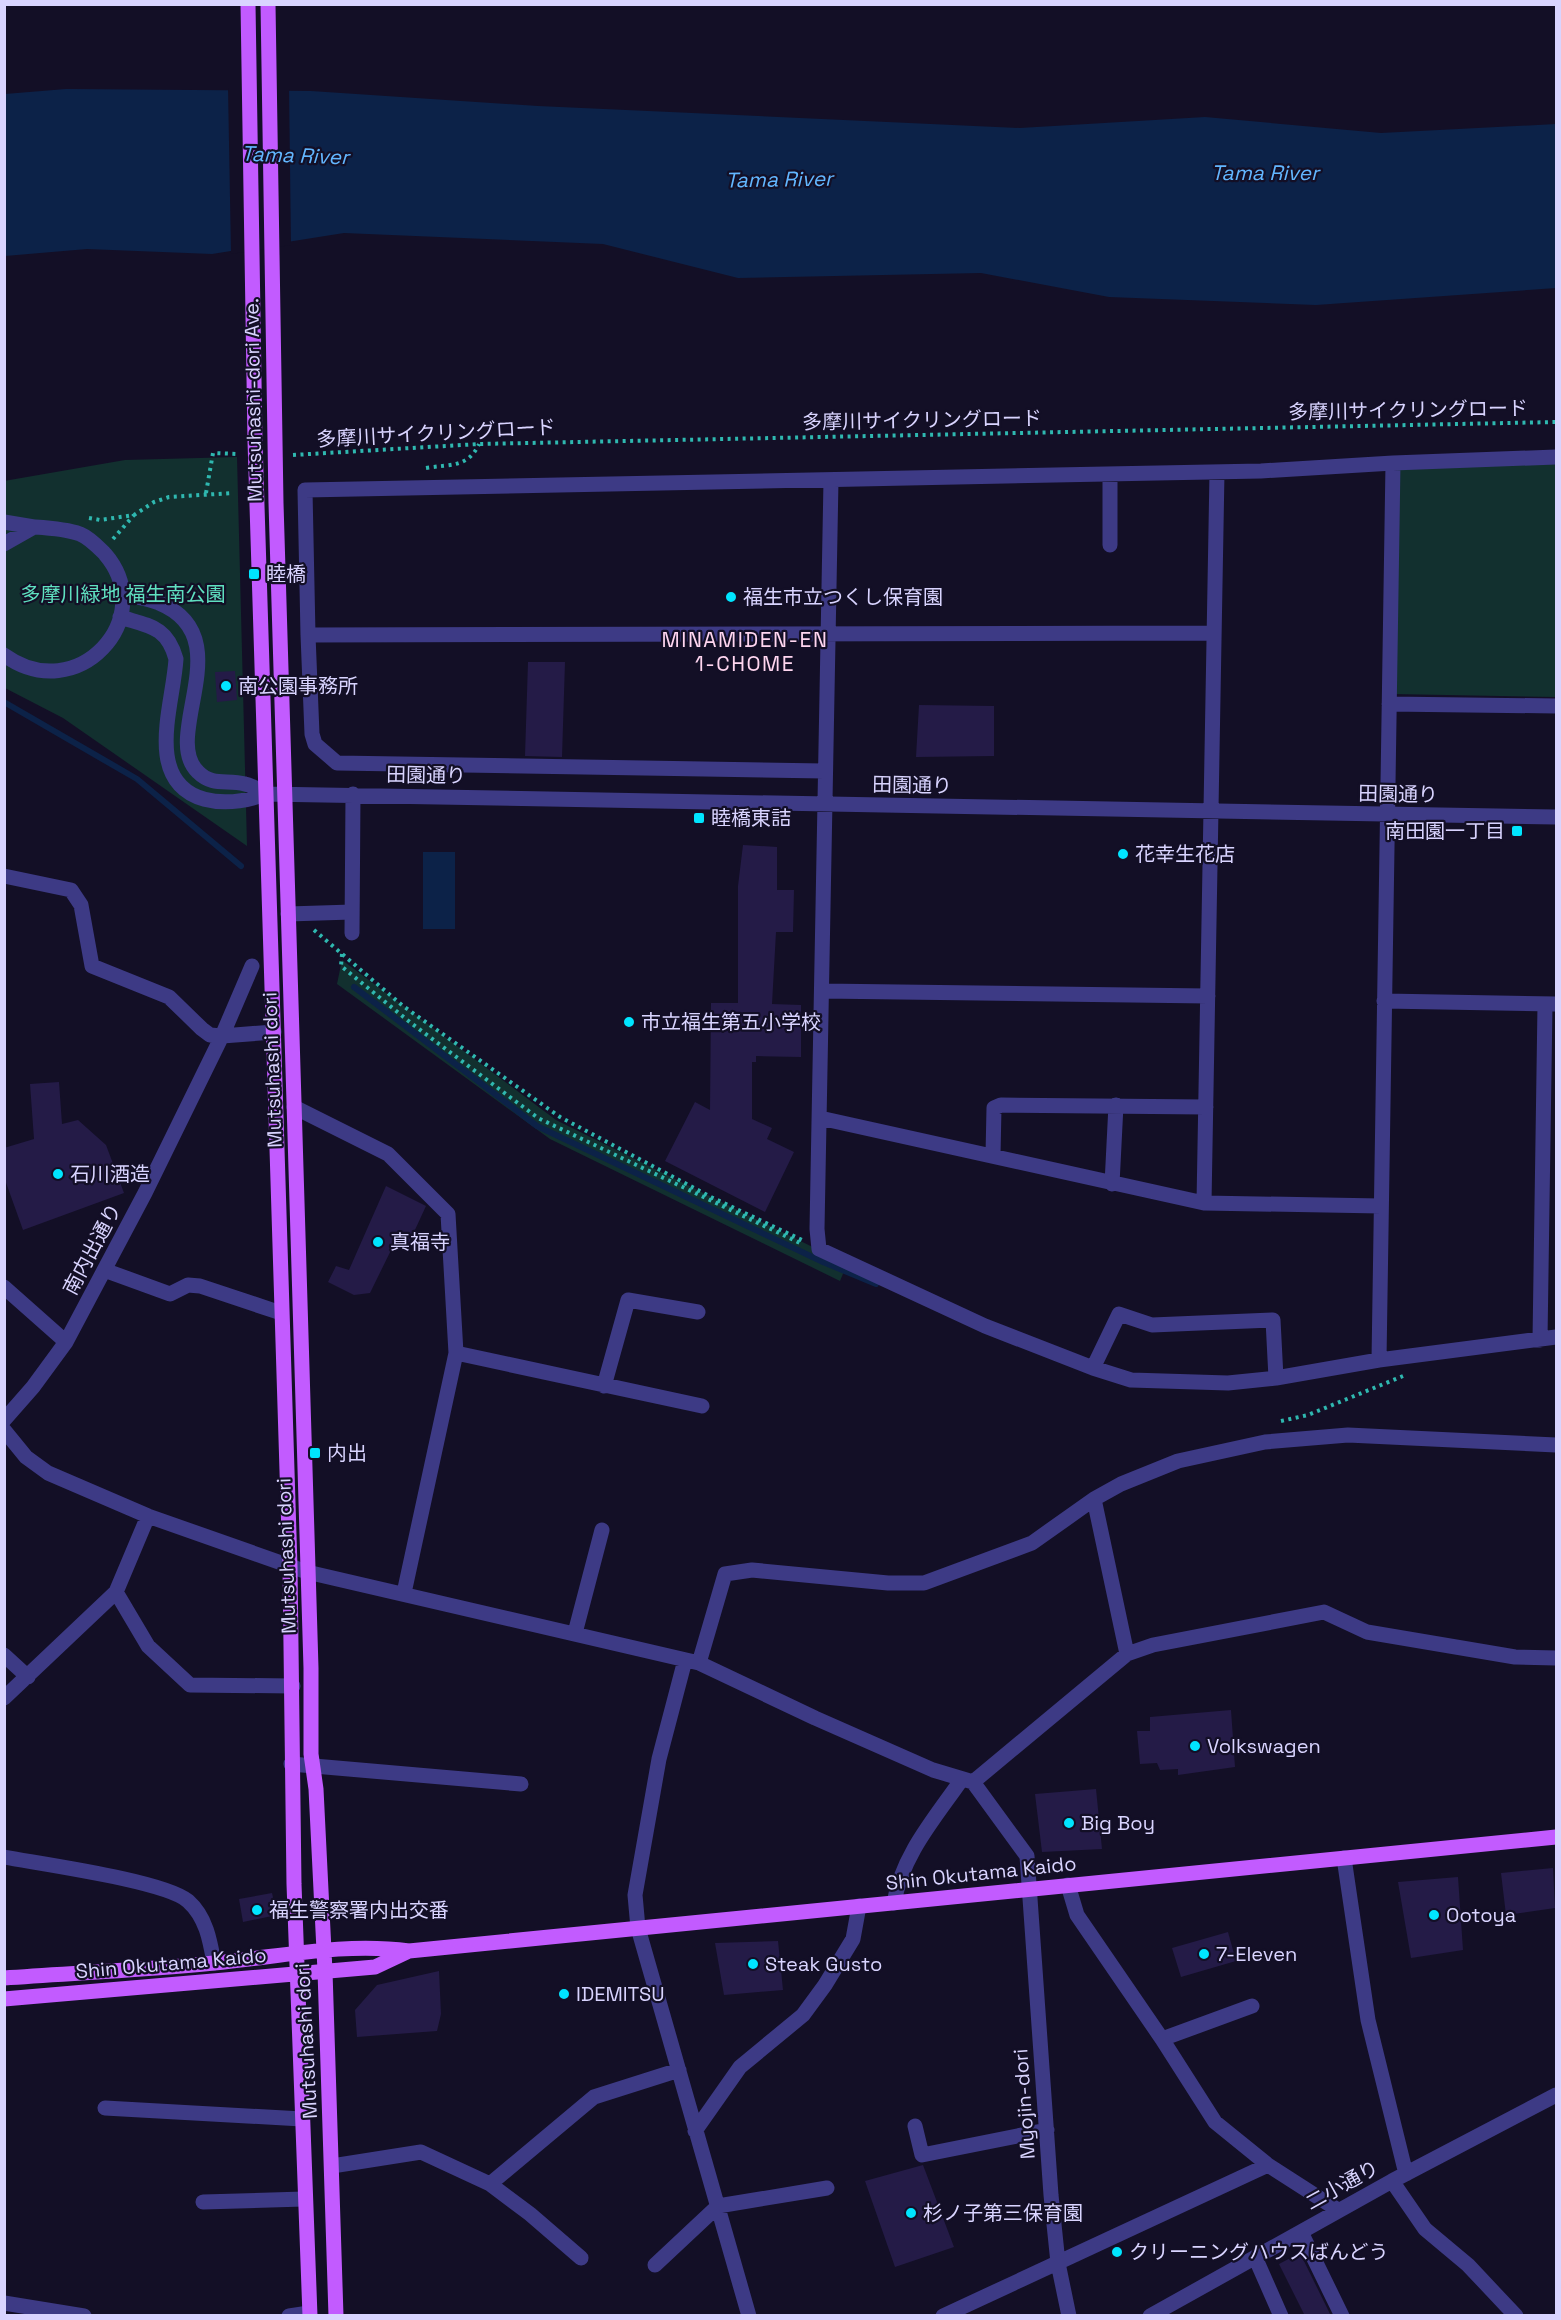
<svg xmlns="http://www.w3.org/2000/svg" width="1561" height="2320" viewBox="0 0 1561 2320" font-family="'Space Grotesk','Noto Sans JP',sans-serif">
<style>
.green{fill:#12302f}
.water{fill:#0c2248}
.pier{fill:#130f26}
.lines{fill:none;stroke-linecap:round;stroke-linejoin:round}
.stream{stroke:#0c2248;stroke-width:6}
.building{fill:#241b47}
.path{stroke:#2fb8b0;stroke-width:4;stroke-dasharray:3 4.5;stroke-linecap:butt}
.minor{stroke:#3d3a85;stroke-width:15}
.major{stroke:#c25bff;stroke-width:15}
.poi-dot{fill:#00e5ff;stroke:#130f26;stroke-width:2}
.labels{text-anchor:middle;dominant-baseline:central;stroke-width:4.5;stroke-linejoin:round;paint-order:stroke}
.street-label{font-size:20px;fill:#d9d4ff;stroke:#130f26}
.poi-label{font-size:20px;fill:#d9d4ff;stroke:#130f26;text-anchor:start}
.park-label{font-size:20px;fill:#5fe0c0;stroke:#130f26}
.water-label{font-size:21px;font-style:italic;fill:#62b6ff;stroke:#130f26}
.neighbourhood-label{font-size:21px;letter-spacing:1.5px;fill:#ffd6f0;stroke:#130f26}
</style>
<rect width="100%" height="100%" fill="#130f26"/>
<path class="green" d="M237 457 247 846 63 718 5 688 4 481 125 460Z
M1556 459V697L1393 694 1397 468Z
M342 960 556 1120 847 1264 840 1281 550 1139 337 984Z"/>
<path class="water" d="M66 89 311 91 538 106 1020 128 1205 117 1381 133 1556 124V288L1316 305 1109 297 981 273 738 278 603 244 344 233 212 254 87 249 5 256V94Z
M423 852H455V929H423Z"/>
<path class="pier" d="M228 87H289L291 245 231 254Z"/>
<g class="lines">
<path class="stream" d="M4 702 137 779 241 866
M354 987 537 1126 823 1262 876 1284"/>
</g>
<path class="building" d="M528 662H565L562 757 525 756Z
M235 671 237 700 217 702 215 672Z
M919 705 994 706V756L916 757Z
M743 845 777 847V890H794L793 932H776L772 1004 801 1005V1057L756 1056V1062H752V1119L772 1128 767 1139 794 1152 765 1212 665 1161 695 1102 710 1110 711 1003H738V886Z
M59 1082 62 1124 78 1120 106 1145 124 1193 23 1230 4 1177V1148L34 1139 30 1084Z
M386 1186 426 1206 408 1245 396 1240 370 1293 354 1295 328 1282 336 1266 349 1270Z
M1231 1710 1235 1767 1178 1775V1769L1160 1770 1157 1763 1140 1764 1137 1731H1150V1717Z
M1096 1789 1102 1849 1042 1852 1035 1794Z
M1553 1868 1555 1908 1506 1915 1501 1873Z
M1458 1877 1463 1950 1411 1958 1398 1882Z
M272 1893 277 1915 243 1922 239 1899Z
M1228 1932 1236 1961 1181 1977 1172 1948Z
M778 1941 783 1990 724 1995 715 1943Z
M439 1971 441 2014 437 2031 357 2037 355 2010 377 1985Z
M923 2165 954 2247 895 2267 865 2181Z
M1300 2253 1331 2316H1305L1279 2264Z"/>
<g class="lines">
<path class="path" d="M293 455 479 444 1556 422
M426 468C450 464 468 468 479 444
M206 493 213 453 238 454
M89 518 100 520 134 515 154 502 169 497 233 493
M113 539 134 515
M314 930 403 1006 560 1117 711 1197 802 1240
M342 954 341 966 411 1023 538 1118 802 1244
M1281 1421 1308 1415 1403 1376"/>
<path class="minor" d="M831 480 817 1229 819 1249 985 1326 1093 1368 1131 1380 1228 1383 1276 1378 1379 1360 1556 1337
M4 522 34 527
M4 544 34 527C49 528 66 529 80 534 90 538 98 547 105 554 160 618 77 708 4 655
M1110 545V475
M120 617C149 626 167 626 176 659 174 689 163 725 167 755 174 807 227 808 266 794 260 791 252 785 245 784 227 779 213 787 198 772 160 736 242 637 159 603 148 598 135 597 123 594
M308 635 305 490 1261 471 1393 463 1556 457
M1389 704 1556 706
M824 771 337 763 315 744 312 734 308 635 1214 633
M266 794 1556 817
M4 876 71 890 81 905 92 966 169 997 202 1029 210 1035 222 1036 252 966
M288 914 352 912
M352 933 353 794
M822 991 1208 996
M1384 1001 1556 1004
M294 1107 388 1154 448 1214 456 1353 404 1593
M820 1118 1204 1203 1381 1206
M993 1155 994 1108 1001 1105 1206 1107
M1112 1184 1116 1105
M1204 1203 1217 472
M104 1270 170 1294 188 1285 200 1286 281 1313
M4 1287 66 1342
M1540 1340 1545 1004
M456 1353 702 1406
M1379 1360 1393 463
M1093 1368 1119 1314 1152 1325 1273 1320 1276 1378
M604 1386 628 1300 698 1312
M4 1420 33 1387 66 1342 145 1193 222 1036 274 1032
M4 1430 26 1457 48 1473 148 1516 307 1572 699 1663 815 1718 933 1770 973 1782 1027 1856 1051 2195 1058 2263 1069 2316
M1094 1499 1127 1654
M116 1592 148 1646 190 1685 293 1686
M575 1633 602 1530
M4 1655 28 1677
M685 1660 659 1759 635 1895 638 1928 749 2316
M699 1663 725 1574 752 1570 888 1583H924L1032 1543 1094 1499 1121 1484 1178 1461 1265 1442 1348 1435 1556 1445
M4 1698 116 1592 148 1516
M291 1764 521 1784
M973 1782 1127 1654 1153 1645 1324 1612 1367 1632 1515 1657 1556 1658
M4 1857C41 1864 165 1881 188 1901 206 1917 210 1940 214 1963
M1344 1858 1368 2020 1406 2174
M1068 1885 1077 1915 1162 2039 1215 2122 1268 2165 1338 2210
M894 1903C902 1855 935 1818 962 1779
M1162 2039 1252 2006
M105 2108 302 2119
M915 2126 922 2155 1047 2130
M695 2131 740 2067 803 2015 825 1985 853 1939 859 1906
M332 2166 421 2152 490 2184 530 2214 581 2258
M1392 2181 1425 2229 1468 2265 1516 2316
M490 2184 594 2097 679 2070
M203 2202 304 2199
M1301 2232 1342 2316
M1255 2257 1281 2316
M655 2265 718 2206 827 2188
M4 2303 84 2316
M289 2316 309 2313
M943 2316 1268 2165
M1150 2316 1392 2181 1556 2095"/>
<path class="major" d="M248 4 255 441 290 1567 294 1884 310 2316
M268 4 276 503 311 1668V1754L316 1789 325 1971 336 2316
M4 1978C74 1973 144 1970 214 1963 279 1957 344 1942 409 1951L1556 1837
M4 1999 375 1967 409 1951"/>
</g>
<g class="poi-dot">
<rect x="248" y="568" width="12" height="12" rx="3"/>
<circle cx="731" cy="597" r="6"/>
<circle cx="226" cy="686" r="6"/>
<rect x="693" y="812" width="12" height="12" rx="3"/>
<rect x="1511" y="825" width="12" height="12" rx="3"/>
<circle cx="1123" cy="854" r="6"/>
<circle cx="629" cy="1022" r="6"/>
<circle cx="58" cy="1174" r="6"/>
<circle cx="378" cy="1242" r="6"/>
<rect x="309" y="1447" width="12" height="12" rx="3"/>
<circle cx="1195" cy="1746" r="6"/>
<circle cx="1069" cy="1823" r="6"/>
<circle cx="257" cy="1910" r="6"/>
<circle cx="1434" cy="1915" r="6"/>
<circle cx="1204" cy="1954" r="6"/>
<circle cx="753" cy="1964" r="6"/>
<circle cx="564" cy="1994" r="6"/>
<circle cx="911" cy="2213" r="6"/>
<circle cx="1117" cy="2252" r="6"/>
</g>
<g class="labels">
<g class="street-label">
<text transform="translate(253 400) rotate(-91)">Mutsuhashi-dori Ave.</text>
<text transform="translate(1408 410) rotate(-1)">多摩川サイクリングロード</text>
<text transform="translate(922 420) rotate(-1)">多摩川サイクリングロード</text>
<text transform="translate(436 433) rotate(-3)">多摩川サイクリングロード</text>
<text transform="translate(426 775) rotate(1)">田園通り</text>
<text transform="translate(912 785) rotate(1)">田園通り</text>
<text transform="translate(1398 794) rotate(1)">田園通り</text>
<text transform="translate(272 1070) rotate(-92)">Mutsuhashi dori</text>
<text transform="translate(92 1249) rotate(-62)">南内出通り</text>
<text transform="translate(286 1556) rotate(-92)">Mutsuhashi dori</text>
<text transform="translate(981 1873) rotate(-6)">Shin Okutama Kaido</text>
<text transform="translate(171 1963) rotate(-5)">Shin Okutama Kaido</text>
<text transform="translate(306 2041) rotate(-93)">Mutsuhashi dori</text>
<text transform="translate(1024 2104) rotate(-94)">Myojin-dori</text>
<text transform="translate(1342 2185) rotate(-29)">二小通り</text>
</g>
<g class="poi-label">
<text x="266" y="574">睦橋</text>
<text x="743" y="597">福生市立つくし保育園</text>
<text x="238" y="686">南公園事務所</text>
<text x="711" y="818">睦橋東詰</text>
<text x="1505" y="831" text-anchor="end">南田園一丁目</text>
<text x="1135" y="854">花幸生花店</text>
<text x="641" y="1022">市立福生第五小学校</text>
<text x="70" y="1174">石川酒造</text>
<text x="390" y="1242">真福寺</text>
<text x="327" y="1453">内出</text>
<text x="1207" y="1746">Volkswagen</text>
<text x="1081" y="1823">Big Boy</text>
<text x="269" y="1910">福生警察署内出交番</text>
<text x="1446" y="1915">Ootoya</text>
<text x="1216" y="1954">7-Eleven</text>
<text x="765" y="1964">Steak Gusto</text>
<text x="576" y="1994">IDEMITSU</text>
<text x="923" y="2213">杉ノ子第三保育園</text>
<text x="1129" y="2252">クリーニングハウスばんどう</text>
</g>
<g class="park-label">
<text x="123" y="594">多摩川緑地 福生南公園</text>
</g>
<g class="water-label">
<text transform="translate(295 155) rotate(2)">Tama River</text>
<text x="1265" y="172">Tama River</text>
<text transform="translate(779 179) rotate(-1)">Tama River</text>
</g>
<g class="neighbourhood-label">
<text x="745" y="639">MINAMIDEN-EN<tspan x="745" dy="24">1-CHOME</tspan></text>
</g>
</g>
<rect width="1561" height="2320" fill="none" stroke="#d9d4ff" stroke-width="12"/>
</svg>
